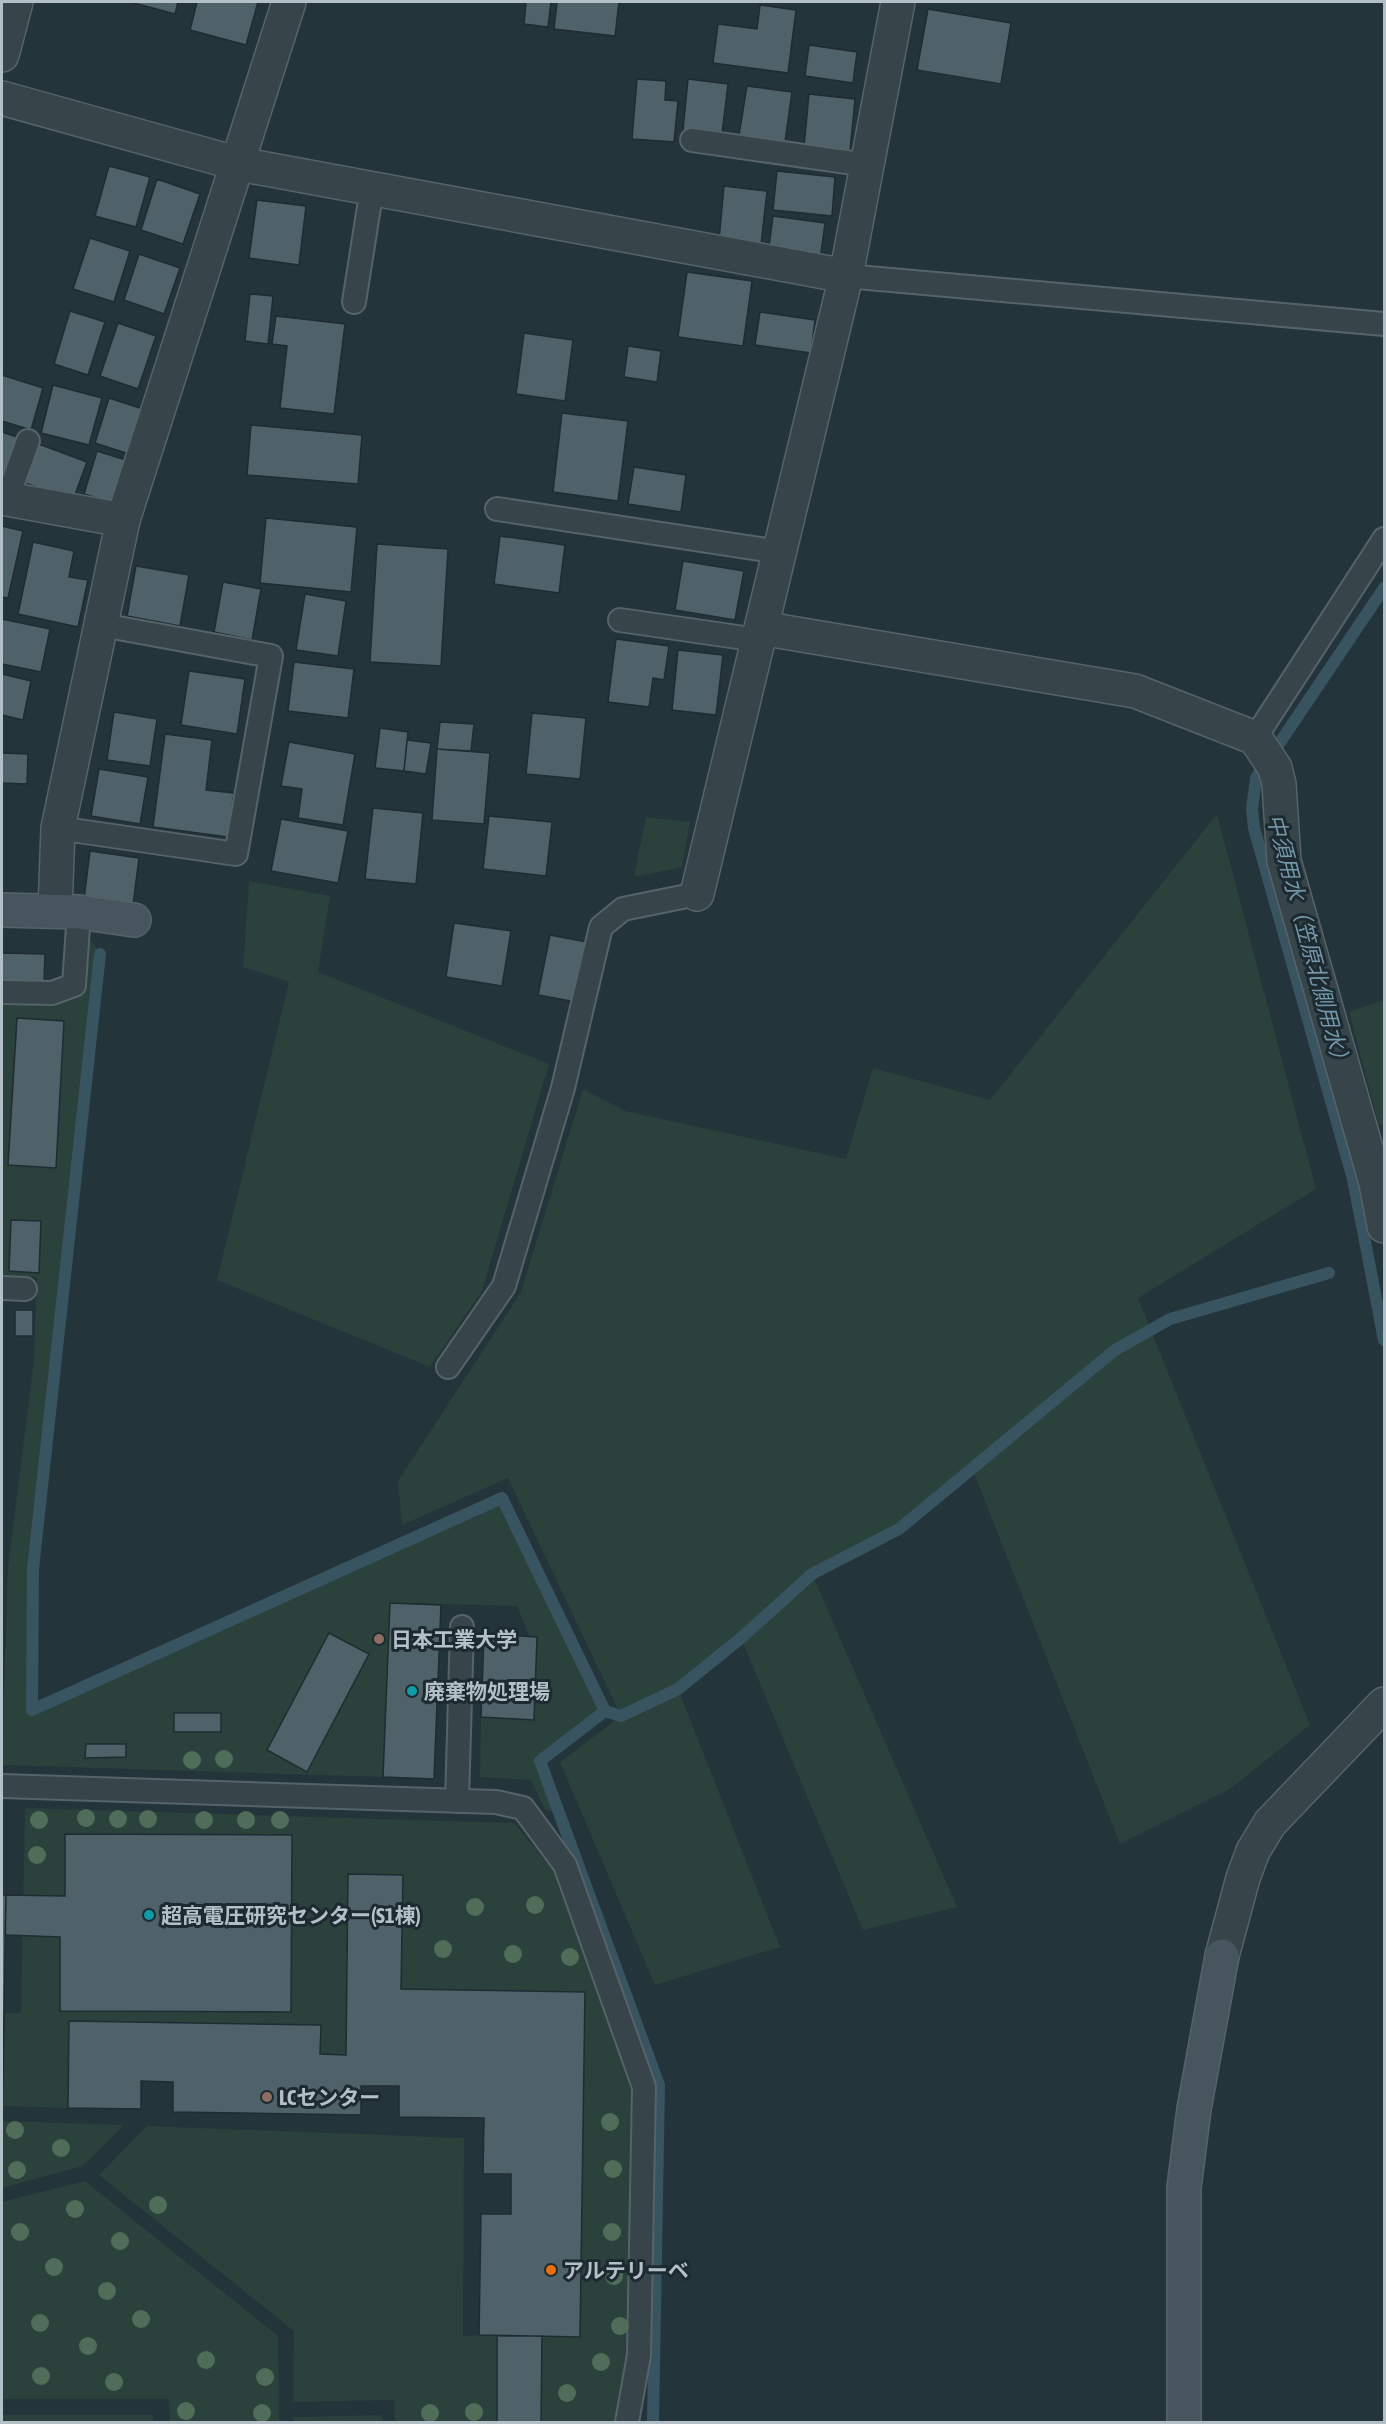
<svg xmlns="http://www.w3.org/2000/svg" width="1386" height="2424" viewBox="0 0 1386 2424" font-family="'Asap Condensed','Noto Sans JP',sans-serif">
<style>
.green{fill:#2a413c}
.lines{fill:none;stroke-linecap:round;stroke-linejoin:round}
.stream{stroke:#385461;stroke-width:12}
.building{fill:#4f6169;stroke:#1f2c32;stroke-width:1.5}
.lane-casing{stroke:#566369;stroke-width:26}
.street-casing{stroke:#566369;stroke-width:36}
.secondary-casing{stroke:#566369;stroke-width:36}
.lane{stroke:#37454b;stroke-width:22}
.street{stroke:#37454b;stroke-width:33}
.secondary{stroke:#46555e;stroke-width:33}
.tree{fill:#4f6d59}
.education-dot{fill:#8d6e63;stroke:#1d2a30;stroke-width:2}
.culture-dot{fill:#0f9aa8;stroke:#1d2a30;stroke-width:2}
.food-dot{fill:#e8710a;stroke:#1d2a30;stroke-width:2}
.labels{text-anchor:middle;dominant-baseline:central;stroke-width:6;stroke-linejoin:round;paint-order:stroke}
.poi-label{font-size:21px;font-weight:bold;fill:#b3c0c7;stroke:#1d2a30;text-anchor:start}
.water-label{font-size:22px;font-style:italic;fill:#7498aa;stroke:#1d2a30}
</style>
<rect width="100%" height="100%" fill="#24343b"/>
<path class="green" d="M1217 814 1316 1189 1138 1298 1310 1725 1230 1789 1120 1844 972 1468 899 1529 812 1574 957 1907 863 1930 741 1638 678 1689 780 1947 655 1985 560 1762 621 1716 508 1478 402 1525 398 1481 521 1292 583 1089 625 1111 846 1159 873 1068 990 1100Z
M646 817 690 822 682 867 634 877Z
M249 881 330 896 318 972 549 1064 482 1291 430 1367 217 1280 289 982 243 967Z
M86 934 100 954 33 1569 32 1710 502 1498 605 1711 540 1761 562 1814 545 1810 531 1780 480 1777 481 1717 532 1642 517 1606 390 1603 383 1777 2 1765 8 1567 34 1360 37 1277 2 1276V1003L51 1005 77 995Z
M1384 1000V1124L1379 1125 1349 1012Z
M25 1808 514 1823 557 1875 635 2092 629 2352 614 2422H395L394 2400 293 2402 294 2331 99 2175 147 2126 464 2138 463 2336 479 2335 527 2311 533 2075 103 2067 68 2108 2 2106 5 2013H21Z
M2 2121 124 2125 83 2166 2 2188Z
M85 2181 278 2336 279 2421 170 2422 169 2399H2V2202Z
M2 2415H153V2422H2Z
M382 2415 383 2422H294V2417Z"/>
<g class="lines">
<path class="stream" d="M1384 588 1256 778 1252 809 1254 828 1353 1179 1384 1340
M100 954 33 1569 32 1710 502 1498 605 1711 621 1716 678 1689 741 1638 812 1574 899 1529 1115 1350 1170 1319 1329 1273
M605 1711 540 1761 659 2085 653 2422"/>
</g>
<path class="building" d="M130 2H178L175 14Z
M197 2H258L246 45 190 30Z
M526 2H551L548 27 524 24Z
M557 2H619L615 36 554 29Z
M760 5 796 10 788 73 713 63 718 24 757 29Z
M928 9 1011 23 1001 84 917 70Z
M809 45 857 52 853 83 805 76Z
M637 79 666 81 665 100 678 101 674 142 632 139Z
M688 79 728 84 722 134 683 130Z
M747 86 792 92 785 142 739 135Z
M809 94 855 99 850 151 804 146Z
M109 166 150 177 136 227 95 216Z
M777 171 835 177 832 216 773 210Z
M157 179 200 194 183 244 141 230Z
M724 186 767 191 761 245 719 240Z
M257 200 306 206 299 265 249 258Z
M773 216 825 223 820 261 768 254Z
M90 238 130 251 114 302 73 289Z
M139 254 180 268 164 314 124 300Z
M687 272 752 281 743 346 678 337Z
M250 294 273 296 268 344 245 341Z
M70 311 105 322 88 375 54 364Z
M760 312 815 320 811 353 755 345Z
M276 316 345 324 334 414 280 408 287 346 272 344Z
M118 323 156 336 138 389 100 376Z
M524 333 573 340 565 401 516 394Z
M628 346 661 351 657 382 624 377Z
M2 375 43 388 31 430 2 421Z
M53 385 102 398 89 445 41 433Z
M109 398 143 409 129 454 95 443Z
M562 413 628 421 618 501 553 492Z
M251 425 362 435 358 484 247 475Z
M2 432 17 437 2 479Z
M39 444 87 462 73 500 25 483Z
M97 451 129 461 116 504 84 494Z
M634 467 686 475 681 512 628 504Z
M266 518 357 527 351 592 260 583Z
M2 526 23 531 8 598 2 597Z
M500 536 565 545 559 593 494 584Z
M33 542 74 551 69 577 88 580 78 627 18 614Z
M377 544 448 549 441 666 370 662Z
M683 561 744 571 735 620 675 610Z
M136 566 189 575 180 626 127 616Z
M223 582 261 589 252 640 214 632Z
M305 594 346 601 338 656 296 650Z
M2 619 50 629 41 672 2 664Z
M616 639 669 646 664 680 653 678 649 707 608 702Z
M678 650 723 655 716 715 672 710Z
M294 662 354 669 348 718 288 711Z
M189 671 245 679 237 734 181 725Z
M2 674 31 681 23 720 2 715Z
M114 712 157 719 150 766 107 760Z
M532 713 586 718 580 779 526 774Z
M440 722 474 724 471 751 437 749Z
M380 728 408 732 404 771 375 768Z
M165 734 212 740 206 790 234 793 228 837 153 827Z
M407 740 431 743 426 774 404 771Z
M289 742 355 754 343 825 298 818 302 789 281 786Z
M437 749 490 753 484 824 432 820Z
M2 753 28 754 27 784 2 783Z
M99 769 148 777 140 824 91 816Z
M373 808 423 813 416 884 365 879Z
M489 816 552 822 546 876 483 869Z
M281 819 348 831 338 883 271 871Z
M90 851 139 858 133 905 84 899Z
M454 923 511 931 502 986 446 977Z
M550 935 587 942 576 1002 538 995Z
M2 953 45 954 44 983 2 981Z
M17 1018 64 1021 56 1168 8 1165Z
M11 1220 41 1221 39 1273 9 1271Z
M15 1310H33V1336H15Z
M390 1603 441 1605 434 1779 383 1777Z
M329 1633 369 1654 307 1772 267 1750Z
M484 1634 537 1637 534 1720 481 1717Z
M174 1713H221V1732H174Z
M86 1744H126V1757L85 1758Z
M65 1834 292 1835 291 2012 60 2011V1937L5 1935 6 1895 65 1896Z
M348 1874 403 1875 401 1989 585 1992 580 2337 479 2335 481 2214H511V2174H483L484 2118 399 2117V2086H361V2115L173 2112V2082L141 2081V2109L68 2108 69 2021 321 2025 320 2054 346 2055Z
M2 1895H6L2 2135Z
M497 2336H542L541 2422H497Z"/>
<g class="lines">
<g class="lane-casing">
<path id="lane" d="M692 140 867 165
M846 276 1384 324
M354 302 372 188
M7 499 28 441
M497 509 780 552
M620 620 758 640
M1255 738 1384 539
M58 828 236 854 271 656 102 625
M2 992 52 993 74 985 79 912
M2 1288 25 1289
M448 1367 504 1286 563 1088 601 927 623 909 697 894
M2 1786 496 1802 523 1808 565 1865 644 2087 639 2355 627 2422
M457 1801 462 1627"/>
</g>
<g class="street-casing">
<path id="street" d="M2 55 16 2
M2 98 239 164 846 276
M2 498 123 520
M761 628 1135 691 1255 738 1275 768 1279 784 1284 861 1376 1183 1384 1226
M697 894 846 276 898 2
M55 911 58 828 123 520 289 2
M1222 1956 1243 1878 1253 1851 1270 1823 1384 1704"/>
</g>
<g class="secondary-casing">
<path id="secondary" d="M2 910 79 912 134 920
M1184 2422V2188L1194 2109 1222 1956"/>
</g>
<use href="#lane" class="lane"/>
<use href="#street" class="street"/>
<use href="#secondary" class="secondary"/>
</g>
<g class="tree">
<circle cx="224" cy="1759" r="9"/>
<circle cx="192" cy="1760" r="9"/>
<circle cx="86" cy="1818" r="9"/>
<circle cx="118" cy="1819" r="9"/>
<circle cx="148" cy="1819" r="9"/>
<circle cx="39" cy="1820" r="9"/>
<circle cx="204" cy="1820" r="9"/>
<circle cx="246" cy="1820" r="9"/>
<circle cx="280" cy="1820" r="9"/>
<circle cx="37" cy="1855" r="9"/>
<circle cx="535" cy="1905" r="9"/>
<circle cx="475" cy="1907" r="9"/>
<circle cx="443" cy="1949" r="9"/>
<circle cx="513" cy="1954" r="9"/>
<circle cx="570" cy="1957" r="9"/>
<circle cx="610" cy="2122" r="9"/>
<circle cx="15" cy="2130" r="9"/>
<circle cx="61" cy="2148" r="9"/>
<circle cx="613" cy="2169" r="9"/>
<circle cx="17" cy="2170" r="9"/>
<circle cx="158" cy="2205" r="9"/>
<circle cx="75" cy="2209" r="9"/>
<circle cx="20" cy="2232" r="9"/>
<circle cx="612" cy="2232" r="9"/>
<circle cx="120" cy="2241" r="9"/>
<circle cx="54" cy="2267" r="9"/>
<circle cx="614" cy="2276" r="9"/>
<circle cx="107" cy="2291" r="9"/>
<circle cx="141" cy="2319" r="9"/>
<circle cx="40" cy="2323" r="9"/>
<circle cx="620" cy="2326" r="9"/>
<circle cx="88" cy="2346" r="9"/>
<circle cx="206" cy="2360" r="9"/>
<circle cx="601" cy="2362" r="9"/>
<circle cx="41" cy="2376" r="9"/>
<circle cx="265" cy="2377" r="9"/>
<circle cx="114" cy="2382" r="9"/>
<circle cx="567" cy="2393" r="9"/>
<circle cx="186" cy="2411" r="9"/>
<circle cx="474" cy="2412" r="9"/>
<circle cx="262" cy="2413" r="9"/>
<circle cx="430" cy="2413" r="9"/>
</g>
<g class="education-dot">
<circle cx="379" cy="1639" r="6"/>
<circle cx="267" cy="2097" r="6"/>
</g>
<g class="culture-dot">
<circle cx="412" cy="1691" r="6"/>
<circle cx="149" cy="1915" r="6"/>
</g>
<circle class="food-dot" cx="551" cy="2270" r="6"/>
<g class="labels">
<g class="poi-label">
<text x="391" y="1639">日本工業大学</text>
<text x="424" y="1691">廃棄物処理場</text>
<text x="161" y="1915">超高電圧研究センター(S1棟)</text>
<text x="279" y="2097">LCセンター</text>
<text x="563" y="2270">アルテリーベ</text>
</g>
<g class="water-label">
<text transform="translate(1309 942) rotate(75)">中須用水（笠原北側用水）</text>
</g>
</g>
<rect width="1386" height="2424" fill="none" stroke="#b3c0c7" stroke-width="6"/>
</svg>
